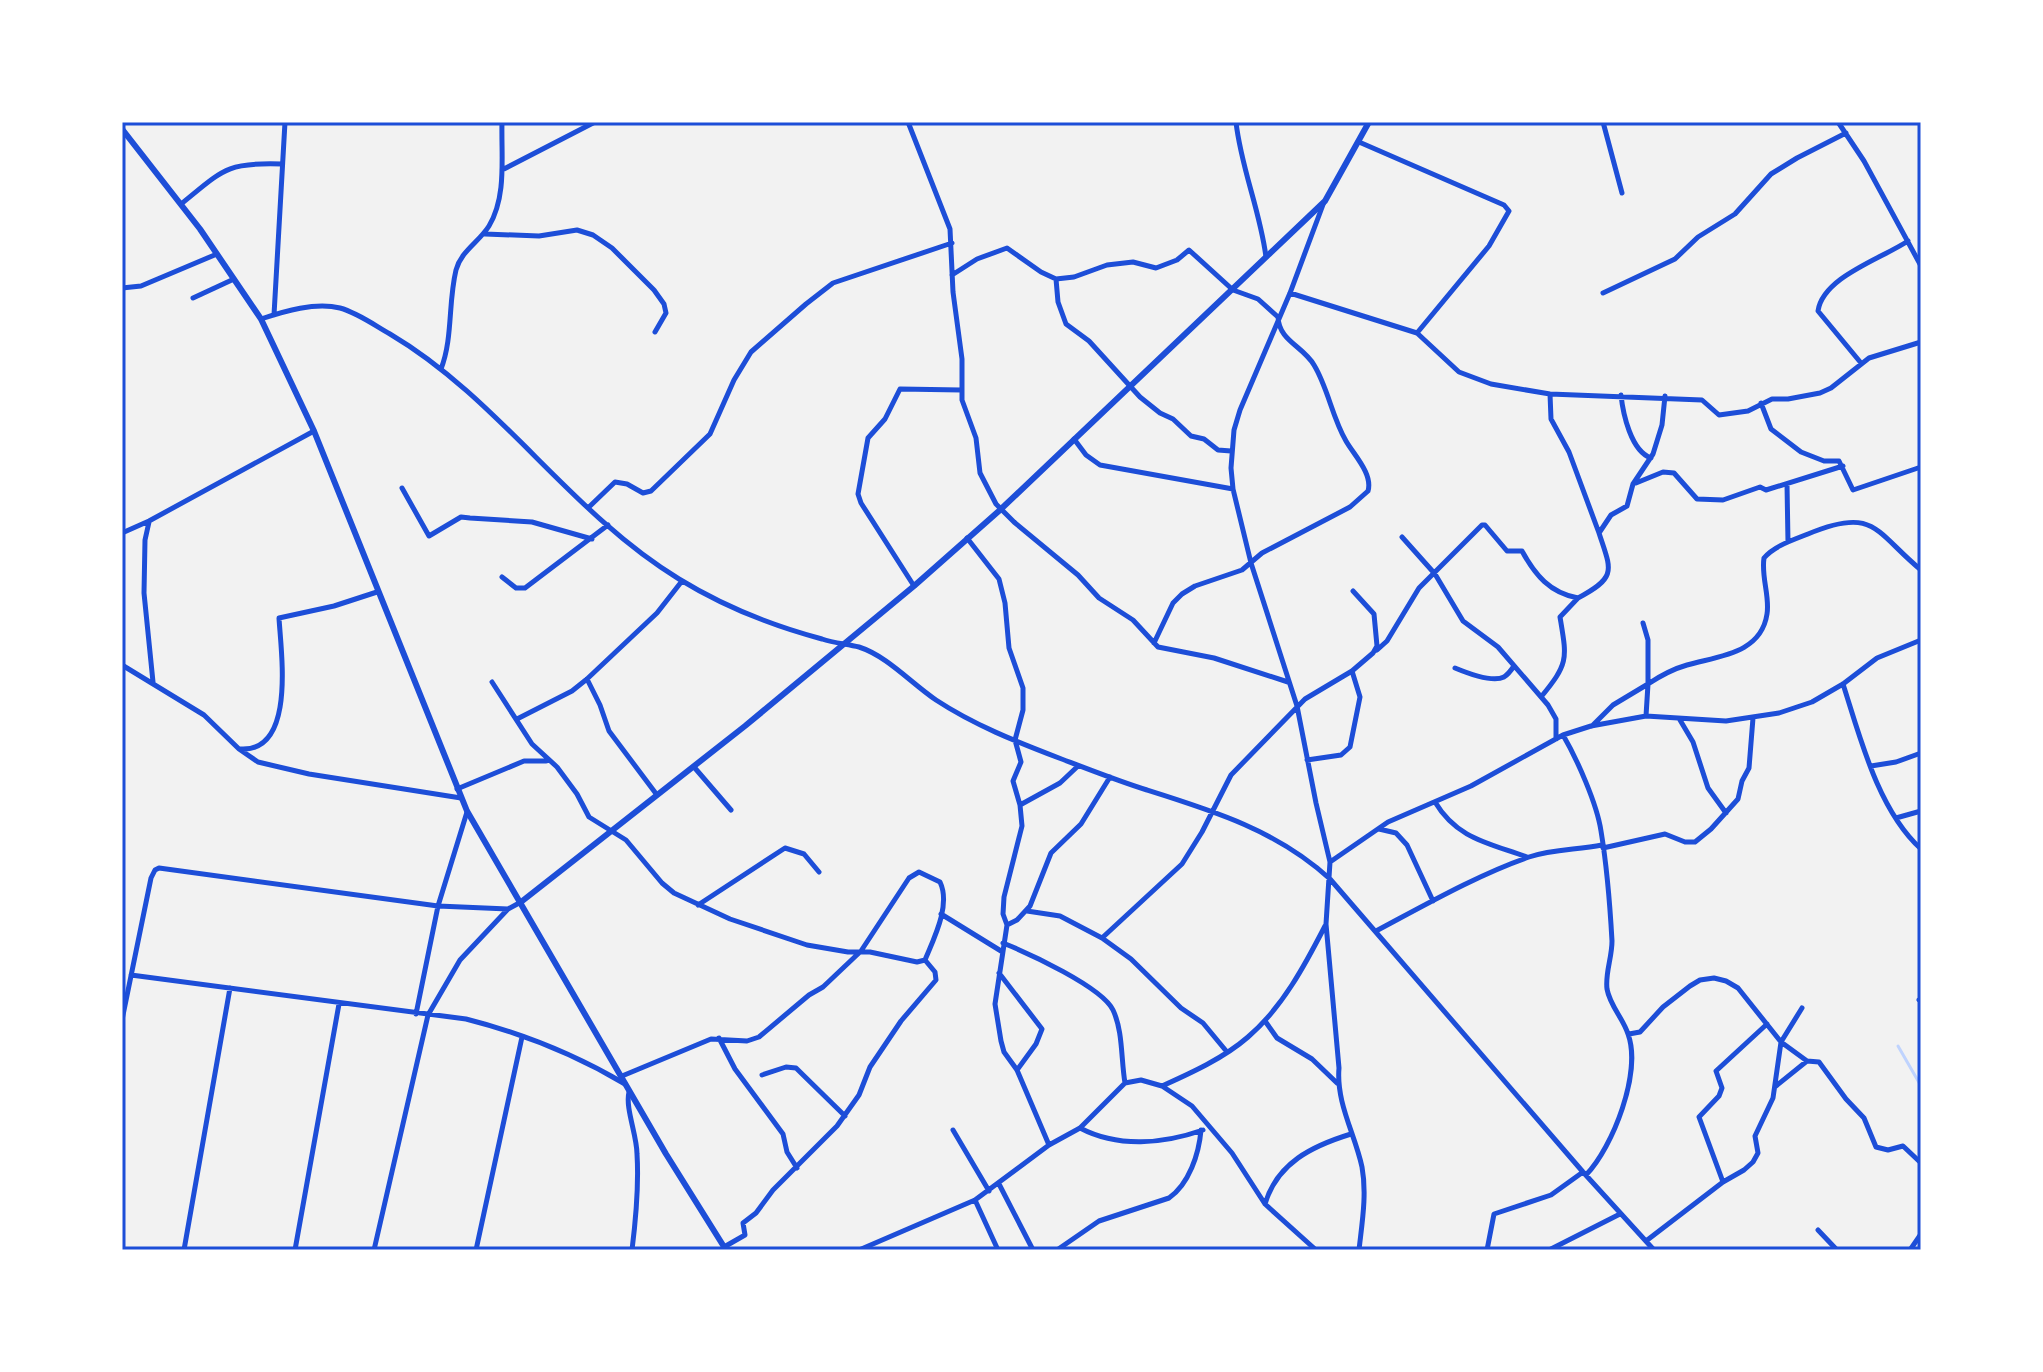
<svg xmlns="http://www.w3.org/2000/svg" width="2043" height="1372" viewBox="0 0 2043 1372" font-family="'Fira Sans',sans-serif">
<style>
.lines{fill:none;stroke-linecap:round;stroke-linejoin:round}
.stream{stroke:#bfd3fe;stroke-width:3}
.minor{stroke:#1d4ed8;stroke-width:5}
.tertiary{stroke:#1d4ed8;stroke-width:6}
.neatline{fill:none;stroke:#1d4ed8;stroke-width:3}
</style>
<rect width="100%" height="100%" fill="#f2f2f2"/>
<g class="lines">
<path class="stream" d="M1898 1046 1921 1086"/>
<path class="minor" d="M908 122 950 229 953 292 962 359V400L976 438 980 473 996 504 1014 522 1078 575 1099 598 1133 620 1158 647 1214 658 1288 682
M1236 122C1241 168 1260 210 1266 257
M1603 122 1622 193
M1838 122 1864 161 1921 266
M1359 142 1504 205 1509 211 1489 246 1417 333
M502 170 595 122
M1324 202 1290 293 1240 410 1234 430 1231 468 1233 489 1251 563 1297 706 1316 803 1330 862 1326 924 1339 1068C1336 1103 1355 1134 1362 1167 1367 1194 1362 1223 1359 1250
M181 204C223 170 226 162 282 164
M485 234 539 236 577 230 593 235 612 248 654 290 664 304 666 313 655 332
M952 275 977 259 1007 248 1041 272 1056 279 1074 277 1107 265 1133 262 1156 268 1177 260 1189 250 1233 290 1258 299 1278 317C1279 341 1303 346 1314 365 1328 388 1332 417 1346 441 1354 455 1373 474 1368 491L1350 507 1262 553 1242 570 1195 586 1182 594 1173 603 1154 643
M1056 279 1058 302 1066 324 1089 341 1140 397 1160 413 1173 419 1191 436 1204 439 1218 450 1231 451
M122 288 141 286 217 254
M1290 293 1417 333 1459 372 1491 384 1550 394 1702 400 1719 415 1748 411 1772 399H1788L1820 393 1831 388 1869 358 1921 342
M1603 293 1675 259 1698 237 1735 214 1771 174 1797 158 1846 133
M193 298 234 279
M274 315 285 122
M261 319C285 311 315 302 340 308 358 313 374 325 390 334 500 399 570 513 679 579 723 606 773 626 822 639 834 643 847 644 859 647 887 656 911 683 936 700 974 725 1017 742 1059 758 1088 769 1118 781 1147 790 1214 811 1278 831 1330 879L1583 1172 1654 1250
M1861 363 1818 311C1823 277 1881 259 1908 241
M441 369C453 338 448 303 456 270 461 251 479 242 489 226 507 196 501 156 502 122
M1550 394 1551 419 1569 452 1599 533
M1621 395C1623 414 1631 451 1651 458
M1761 403 1771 429 1801 452 1824 461H1839L1853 490 1921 467
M1074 439 1086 455 1100 465 1233 489
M1636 483 1663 472 1674 473 1697 499 1723 500 1760 487 1766 490 1843 466
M1787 484 1788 542
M402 488 429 536 461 517 470 518 532 522 592 539
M589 507 615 482 627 484 643 493 651 491 710 434 734 380 751 352 806 304 833 283 952 243
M149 522 145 540 144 593 153 682
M122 533 149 521 314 431
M1402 537 1435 574 1463 621 1498 647 1548 705 1556 719V739
M967 538 999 579 1005 603 1009 648 1023 688V710L1015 740 1021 762 1013 781 1020 805 1022 826 1004 897 1003 914 1007 925 995 1004 1001 1041 1004 1052 1017 1070 1049 1145
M502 577 516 588H525L608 525
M914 586 861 503 858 494 868 438 885 419 900 389 961 390
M1377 650 1387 641 1419 588 1482 525H1485L1507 551H1522C1535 575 1550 593 1578 598 1618 577 1611 570 1599 533L1611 515 1627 506 1633 484 1653 454 1662 425 1665 396
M122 665 204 715 239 749 258 762 309 774 461 798
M1455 668C1467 673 1492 683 1504 677 1507 675 1512 669 1514 666
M587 679 600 705 609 731 657 795
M492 682 532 744 557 767 577 794 589 817 626 840 662 883 674 893 730 919 807 945 848 952H870L917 962 925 960
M1843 684C1860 737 1878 810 1921 849
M1541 697C1569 663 1567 659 1560 617L1578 598
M1646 716 1648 684C1660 676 1673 669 1687 665 1718 656 1761 654 1767 614 1770 596 1761 577 1764 558 1774 546 1793 540 1808 534 1875 506 1875 532 1921 570
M517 719 572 691 587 679 657 613 682 581
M1680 720 1693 742 1708 788 1726 813
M1592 726 1613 705 1648 684V640L1643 623
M1563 735C1577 759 1597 804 1601 831 1607 867 1610 905 1612 941 1612 958 1605 973 1607 989 1610 1006 1623 1018 1628 1034 1642 1072 1613 1147 1586 1175
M240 749C296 753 281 653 279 618L334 606 377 592
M1307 760 1341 755 1350 747 1360 697 1352 671
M1871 766 1896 762 1921 753
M694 767 731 810
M457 789 524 761H546
M1435 802C1457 839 1489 843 1527 857
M1020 805 1060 783 1078 766
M1896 818 1921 811
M1379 829 1396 833 1407 845 1433 901
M1603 848 1665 834 1685 842H1695L1711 829 1738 799 1742 781 1749 768 1753 718
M1330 862 1388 822 1471 786 1563 735 1591 726 1646 716 1726 721 1779 713 1812 702 1843 684 1877 658 1921 640
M698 905 785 848 804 854 819 872
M1027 911 1060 916 1102 938 1182 864 1202 832 1231 775 1305 699 1352 671 1373 653 1377 646 1374 614 1353 591
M941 914 1001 951
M1007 925 1017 920 1030 906 1051 853 1081 824 1110 777
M1376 931C1423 906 1479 874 1529 857 1553 849 1577 850 1602 845
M1102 938 1131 959 1181 1008 1203 1023 1227 1052
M1003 943C1028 953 1102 987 1113 1010 1123 1031 1121 1060 1125 1083
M999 973 1042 1029 1036 1044 1017 1070
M131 975 466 1019C521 1033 576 1055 625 1084
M1919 1000 1921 999
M416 1014 438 906 467 812
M122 1020 151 878 155 870 159 868 438 906 508 909
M1265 1021 1277 1038 1312 1059 1337 1083
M1629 1034 1640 1032 1663 1007 1690 986 1700 980 1714 978 1726 981 1738 988 1781 1042 1807 1061 1819 1062 1846 1099 1864 1118 1876 1147 1888 1150 1903 1146 1921 1163
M719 1038 735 1069 783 1134 787 1152 797 1168
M762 1075 786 1067 796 1068 845 1116
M622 1076 711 1039 747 1041 759 1037 809 995 823 987 861 951 909 878 919 872 940 882C951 905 934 938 925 960
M1162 1086 1192 1106 1232 1153 1265 1204 1316 1250
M1776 1086 1807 1061
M629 1092C625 1108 637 1135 637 1154 639 1186 636 1218 632 1250
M1080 1128C1118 1148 1163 1144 1203 1130
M953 1130 989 1191
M1723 1182 1699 1117 1719 1096 1722 1088 1716 1071 1767 1024
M999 1184 1033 1250
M975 1200 998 1250
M1265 1204C1277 1163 1312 1146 1351 1134
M1818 1230 1837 1250
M1646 1241 1723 1182 1744 1170 1753 1162 1758 1153 1755 1136 1773 1098 1781 1042 1802 1008
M724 1247 745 1235 743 1223 756 1213 773 1190 837 1126 859 1095 870 1067 901 1021 936 980 935 972 925 960
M184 1250 230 988
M295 1250 339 1004
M374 1250 428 1015 460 960 508 909 521 902
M476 1250 522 1037
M859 1250 975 1200 1049 1145 1080 1128 1125 1083 1141 1080 1162 1086C1191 1073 1224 1058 1248 1037 1282 1008 1305 965 1325 926
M1057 1250 1099 1221 1169 1198C1189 1184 1199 1154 1201 1130
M1487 1250 1494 1214 1551 1195 1583 1172
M1549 1250 1620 1214
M1910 1250 1921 1234"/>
<path class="tertiary" d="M122 129 200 229 261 319 314 431 467 811 666 1154 726 1250
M521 902 745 726 914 586 1000 510 1325 201 1369 122"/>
</g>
<rect width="2043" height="1372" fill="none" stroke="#ffffff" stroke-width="248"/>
<rect x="124" y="124" width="1795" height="1124" class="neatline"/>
</svg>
